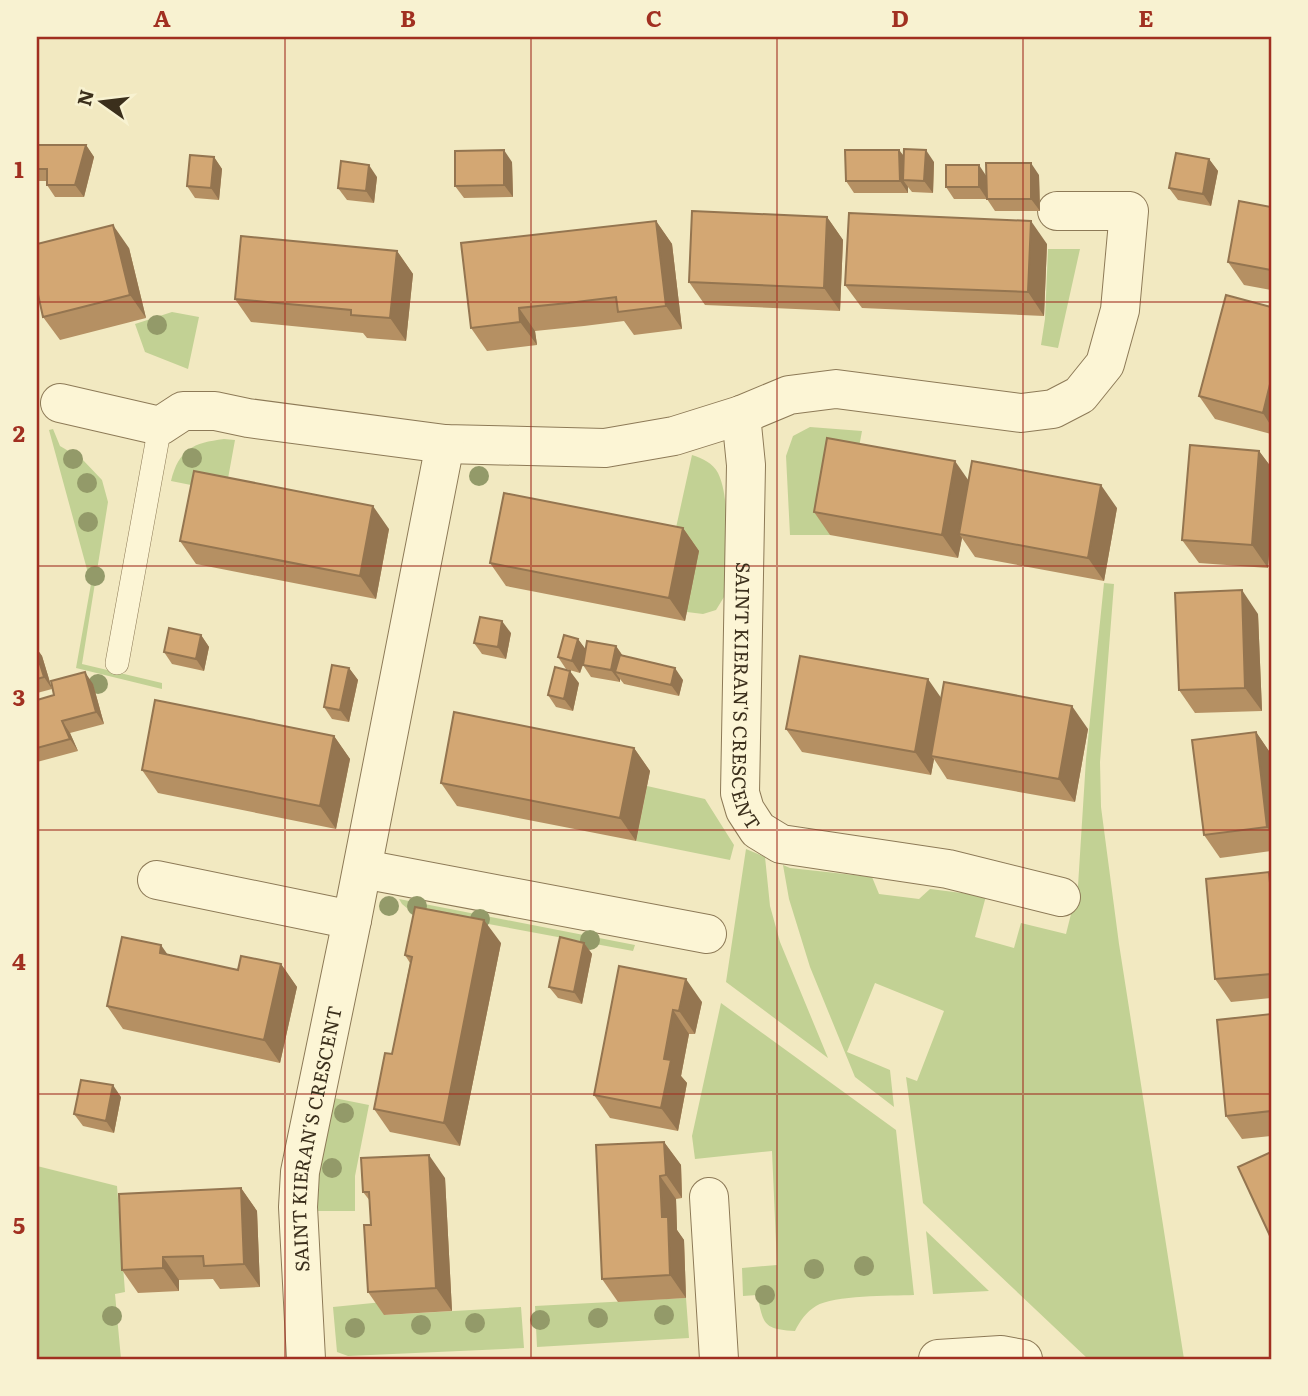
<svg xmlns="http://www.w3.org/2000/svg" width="1308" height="1396" viewBox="0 0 1308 1396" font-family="Literata,serif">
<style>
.green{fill:#c2d194}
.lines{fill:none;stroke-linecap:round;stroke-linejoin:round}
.service-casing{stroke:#8d7a57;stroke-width:24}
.minor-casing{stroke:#8d7a57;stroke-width:40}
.service{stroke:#fcf5d5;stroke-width:23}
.minor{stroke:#fcf5d5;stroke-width:38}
.tree{fill:#939a69}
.wall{fill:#b59063}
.shaded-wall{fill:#947550}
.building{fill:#d3a773;stroke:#947550;stroke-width:2}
.grid{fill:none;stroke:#a13021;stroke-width:2;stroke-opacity:0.55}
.labels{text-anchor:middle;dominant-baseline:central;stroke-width:5;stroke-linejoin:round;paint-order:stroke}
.street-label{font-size:19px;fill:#3b2f1c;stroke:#f8f2d1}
.neatline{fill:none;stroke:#a13021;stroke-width:2.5}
.grid-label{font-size:23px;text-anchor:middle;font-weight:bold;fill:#a13021}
</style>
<rect width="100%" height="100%" fill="#f2e9c1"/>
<path class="green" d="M1048 249H1080L1058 348 1041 345 1045 319Z
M172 312 199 317 188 369 145 352 135 324Z
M810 427 862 431 856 463 843 461 830 535H790L786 456 793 436Z
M53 429 60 446 82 459 102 480 108 502 82 664 162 683V689L76 668 91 584 49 430Z
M224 439 235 440 225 495 211 489 171 481C179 449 193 443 224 439Z
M692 455C702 458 713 463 718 473 732 501 725 564 724 597L716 610 703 614 687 612 672 546Z
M1104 583 1114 584 1100 762 1101 807 1119 944 1184 1359H1088L923 1203 906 1077 917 1081 944 1011 875 983 847 1052 890 1070 894 1107 855 1077 810 967 789 899 783 865 790 868 872 877 879 894 919 899 930 889 986 896 975 937 1014 948 1021 923 1066 934 1078 886 1086 759Z
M647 786 705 799 734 845 730 860 636 841Z
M746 849 765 857 770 906 780 942 828 1058 726 982Z
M399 899 635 945 633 951 408 909 402 904Z
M721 1003 896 1130 914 1295C890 1296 834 1295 816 1306 806 1312 800 1321 795 1331 762 1329 764 1324 757 1295L743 1296 742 1268 777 1265 772 1151 695 1159 692 1136Z
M334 1098 369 1105 355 1176V1211H317V1179Z
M37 1166 117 1186 125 1292 115 1294 121 1359H37Z
M926 1231 989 1291 933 1294Z
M686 1298 689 1338 537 1347 535 1306Z
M383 1302 385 1315 521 1307 524 1348 348 1356 337 1352 333 1307Z"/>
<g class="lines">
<g class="service-casing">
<path id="service" d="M117 663 160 426"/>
</g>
<g class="minor-casing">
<g id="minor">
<path d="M60 403 160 426 183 411H215L248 418 445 444 605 448 674 436 741 415 789 395 836 389 1021 413 1053 409 1080 395 1105 364 1120 310 1129 211H1057"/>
<path id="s1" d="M741 415 746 465 740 793 745 810 758 830 781 844 948 869 1061 897"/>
<path d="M363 869 707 934"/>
<path d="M157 880 352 920"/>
<path d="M709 1197 719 1359"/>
<path id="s2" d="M306 1359 298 1207 300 1172 352 920 445 444"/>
<path d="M938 1359 1001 1355 1023 1359"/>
</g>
</g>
<use href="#service" class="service"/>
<use href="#minor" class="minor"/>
</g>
<g class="tree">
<circle cx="157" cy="325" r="10"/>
<circle cx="192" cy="458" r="10"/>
<circle cx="73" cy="459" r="10"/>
<circle cx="479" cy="476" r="10"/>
<circle cx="87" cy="483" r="10"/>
<circle cx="88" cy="522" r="10"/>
<circle cx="95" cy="576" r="10"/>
<circle cx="98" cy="684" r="10"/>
<circle cx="389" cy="906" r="10"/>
<circle cx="417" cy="906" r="10"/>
<circle cx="480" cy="919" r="10"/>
<circle cx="590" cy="940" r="10"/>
<circle cx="344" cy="1113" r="10"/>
<circle cx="332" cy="1168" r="10"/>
<circle cx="864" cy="1266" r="10"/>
<circle cx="814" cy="1269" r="10"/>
<circle cx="765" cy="1295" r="10"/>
<circle cx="664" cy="1315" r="10"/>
<circle cx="112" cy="1316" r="10"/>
<circle cx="598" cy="1318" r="10"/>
<circle cx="540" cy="1320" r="10"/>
<circle cx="475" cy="1323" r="10"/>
<circle cx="421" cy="1325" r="10"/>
<circle cx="355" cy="1328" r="10"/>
</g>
<path class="wall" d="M37 145H86L94 157 84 197H55L47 185V181H37Z
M899 150 904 156 934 162 933 193 912 192 908 187V193H854L846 181Z
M214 157 222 169 219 200 195 198 187 186Z
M1209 159 1218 171 1211 206 1178 200 1169 188Z
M512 162 513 197 464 198 455 186Z
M1039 175 1040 211H995L987 199H954L946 187 986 176Z
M377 177 374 203 347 200 338 188Z
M1271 207V290L1244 285 1228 262Z
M827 217 843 240 840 311 705 305 689 282Z
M656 221 672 244 682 329 634 335 624 321 584 326 535 331 537 345 487 351 471 328Z
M1047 244 1044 316 862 308 845 285Z
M129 248 146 318 60 340 43 317Z
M397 251 413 274 406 341 367 338 363 333 251 322 235 299Z
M1271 307V434L1215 419 1199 396Z
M1259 451 1271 467V528L1268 568 1199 563 1182 540Z
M969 481 1117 508 1104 581 975 557 962 538 958 558 830 535 814 512Z
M683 528 699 551 685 621 506 586 490 563Z
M389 529 376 599 196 564 180 541Z
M1258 614 1262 711 1195 713 1179 690Z
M511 633 506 659 482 654 474 643Z
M201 635 209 647 204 671 172 664 164 652Z
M578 639 585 649 616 646 623 656 683 680 679 696 624 684 620 679V682L591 677 583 665 580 673 566 669 558 657Z
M37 649 42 656 52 689 37 693Z
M349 668 358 680 349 722 332 719 324 707Z
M579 683 573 711 556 707 548 695Z
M93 684 104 724 70 733 78 751 37 762V700Z
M941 699 1088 729 1075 802 947 779 934 759 931 775 802 752 786 729Z
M1256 732 1271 754V851L1220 858 1204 835Z
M334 736 350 759 336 829 158 793 142 770Z
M634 748 650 771 636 841 457 806 441 783Z
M1271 875V998L1231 1002 1215 979Z
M501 943 460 1146 390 1132 374 1109 392 1054 410 963 405 955Z
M584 943 592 954 582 1004 558 998 549 987Z
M168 955 238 970 281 964 297 987 280 1063 123 1029 107 1006Z
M619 966 702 1002 695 1034H689L681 1076 687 1083 678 1131 610 1118 594 1095Z
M1271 1014V1136L1242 1139 1226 1116Z
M121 1097 114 1133 83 1126 74 1114Z
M664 1142 681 1165 682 1198 676 1199 677 1230 684 1240 686 1298 618 1302 602 1279Z
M445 1178 452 1311 384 1315 368 1292 371 1225 370 1201 363 1192Z
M241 1188 257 1211 260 1287 220 1289 213 1279 179 1280V1291L138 1293 122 1270Z"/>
<path class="shaded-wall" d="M86 145 94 157 84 197 75 185Z
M504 150 512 162 513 197 504 185Z
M899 150 908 162 903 180 908 187V193L900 181Z
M926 150 934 162 933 193 924 181Z
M214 157 222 169 219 200 211 188Z
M1209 159 1218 171 1211 206 1203 194Z
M1031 163 1039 175 1040 211 1031 199Z
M369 165 377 177 374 203 366 191Z
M979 165 987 177V199L979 187Z
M827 217 843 240 840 311 824 288Z
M656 221 672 244 682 329 666 306Z
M1031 221 1047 244 1044 316 1028 292Z
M113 225 129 248 146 318 130 295Z
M397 251 413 274 406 341 390 318Z
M519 308 535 331 537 345 520 322Z
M1271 380V426L1263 413Z
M1259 451 1271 467V528L1268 568 1252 545Z
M955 461 971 484 959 534 962 538 958 558 942 535Z
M1101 485 1117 508 1104 581 1088 558Z
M373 506 389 529 376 599 360 576Z
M683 528 699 551 685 621 669 598Z
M1242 590 1258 614 1262 711 1245 688Z
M502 621 511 633 506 659 498 647Z
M201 635 209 647 204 671 196 659Z
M578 639 587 651 580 673 572 661Z
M616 646 624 658 615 672 620 679V682L611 670Z
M37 649 42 656 52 689 44 677 37 655Z
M349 668 358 680 349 722 340 710Z
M675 668 683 680 679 696 671 685Z
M570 671 579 683 573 711 564 699Z
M85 672 93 684 104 724 96 712Z
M928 679 944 702 931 756 934 759 931 775 915 752Z
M1072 706 1088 729 1075 802 1059 779Z
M62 721 70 733 78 751 70 739Z
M1256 732 1271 754V832L1267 827Z
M334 736 350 759 336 829 320 806Z
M634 748 650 771 636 841 620 818Z
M484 920 501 943 460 1146 444 1123Z
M584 943 592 954 582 1004 574 992Z
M161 945 177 968 160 953Z
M281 964 297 987 280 1063 264 1040Z
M686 979 702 1002 695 1034 679 1011Z
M673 1010 689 1034 681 1076 687 1083 678 1131 661 1108 664 1059Z
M113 1085 121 1097 114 1133 106 1121Z
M664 1142 681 1165 682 1198 666 1175Z
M429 1155 445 1178 452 1311 436 1288Z
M660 1176 676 1199 677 1230 684 1240 686 1298 670 1275 662 1217Z
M241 1188 257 1211 260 1287 244 1264Z
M163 1257 179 1280V1291L163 1268Z"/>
<path class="building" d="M37 145H86L75 185H47V169H37Z
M904 149 926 150 924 181 903 180Z
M504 150V185L455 186V151Z
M845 150H899L900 181H846Z
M1176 153 1209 159 1203 194 1169 188Z
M190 155 214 157 211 188 187 186Z
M341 161 369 165 366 191 338 188Z
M986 163H1031V199H987Z
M946 165H979V187H946Z
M1239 201 1271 207V270L1228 262Z
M692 211 827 217 824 288 689 282Z
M849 213 1031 221 1028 292 845 285Z
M656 221 666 306 618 312 616 297 568 303 519 308 520 322 471 328 461 243Z
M113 225 130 295 43 317 37 290V244Z
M241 236 397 251 390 318 351 315V310L235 299Z
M1226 295 1271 307V380L1263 413 1199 396Z
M827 438 955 461 942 535 814 512Z
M1190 445 1259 451 1252 545 1182 540Z
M972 461 1101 485 1088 558 959 534Z
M194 471 373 506 360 576 180 541Z
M504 493 683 528 669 598 490 563Z
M1242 590 1245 688 1179 690 1175 593Z
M480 617 502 621 498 647 474 643Z
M169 628 201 635 196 659 164 652Z
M564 635 578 639 572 661 558 657Z
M587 641 616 646 611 670 583 665Z
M37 655 44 677 37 679Z
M620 655 675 668 671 685 615 672Z
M800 656 928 679 915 752 786 729Z
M332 665 349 668 340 710 324 707Z
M555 667 570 671 564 699 548 695Z
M85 672 96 712 62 721 70 739 37 748V700L54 695 51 681Z
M944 682 1072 706 1059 779 931 756Z
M155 700 334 736 320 806 142 770Z
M454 712 634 748 620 818 441 783Z
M1256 732 1267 827 1204 835 1192 740Z
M1269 872 1271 894V974L1215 979 1206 879Z
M415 907 484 920 444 1123 374 1109 385 1053 392 1054 412 957 405 955Z
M122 937 161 945 160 953 238 970 241 956 281 964 264 1040 107 1006Z
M560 937 584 943 574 992 549 987Z
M619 966 686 979 679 1011 673 1010 664 1059 671 1060 661 1108 594 1095Z
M1271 1014V1111L1226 1116 1217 1020Z
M81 1080 113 1085 106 1121 74 1114Z
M664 1142 666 1175 660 1176 662 1217H668L670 1275 602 1279 596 1145Z
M1271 1152V1238L1238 1167Z
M429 1155 436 1288 368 1292 364 1225H371L369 1192H363L361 1158Z
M241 1188 244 1264 204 1266 203 1256 163 1257V1268L122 1270 119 1194Z"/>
<path class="grid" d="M285 37V1359M531 37V1359M777 37V1359M1023 37V1359M37 302H1271M37 566H1271M37 830H1271M37 1094H1271"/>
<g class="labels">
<g class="street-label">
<text stroke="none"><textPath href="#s1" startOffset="282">SAINT KIERAN'S CRESCENT</textPath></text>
<text stroke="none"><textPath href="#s2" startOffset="222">SAINT KIERAN'S CRESCENT</textPath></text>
</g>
</g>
<rect width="1308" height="1396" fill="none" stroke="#f8f2d1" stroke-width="77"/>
<g transform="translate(102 102) rotate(284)" stroke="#f8f2d1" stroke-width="5" paint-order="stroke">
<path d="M0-5L12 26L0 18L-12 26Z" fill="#3b2f1c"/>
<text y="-10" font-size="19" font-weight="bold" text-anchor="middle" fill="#3b2f1c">N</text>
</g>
<rect x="38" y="38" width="1232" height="1320" class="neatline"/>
<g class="grid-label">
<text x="162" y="27">A</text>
<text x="408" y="27">B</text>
<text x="654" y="27">C</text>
<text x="900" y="27">D</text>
<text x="1146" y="27">E</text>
<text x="19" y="178">1</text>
<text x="19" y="442">2</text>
<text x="19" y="706">3</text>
<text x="19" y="970">4</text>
<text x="19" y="1234">5</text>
</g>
</svg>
